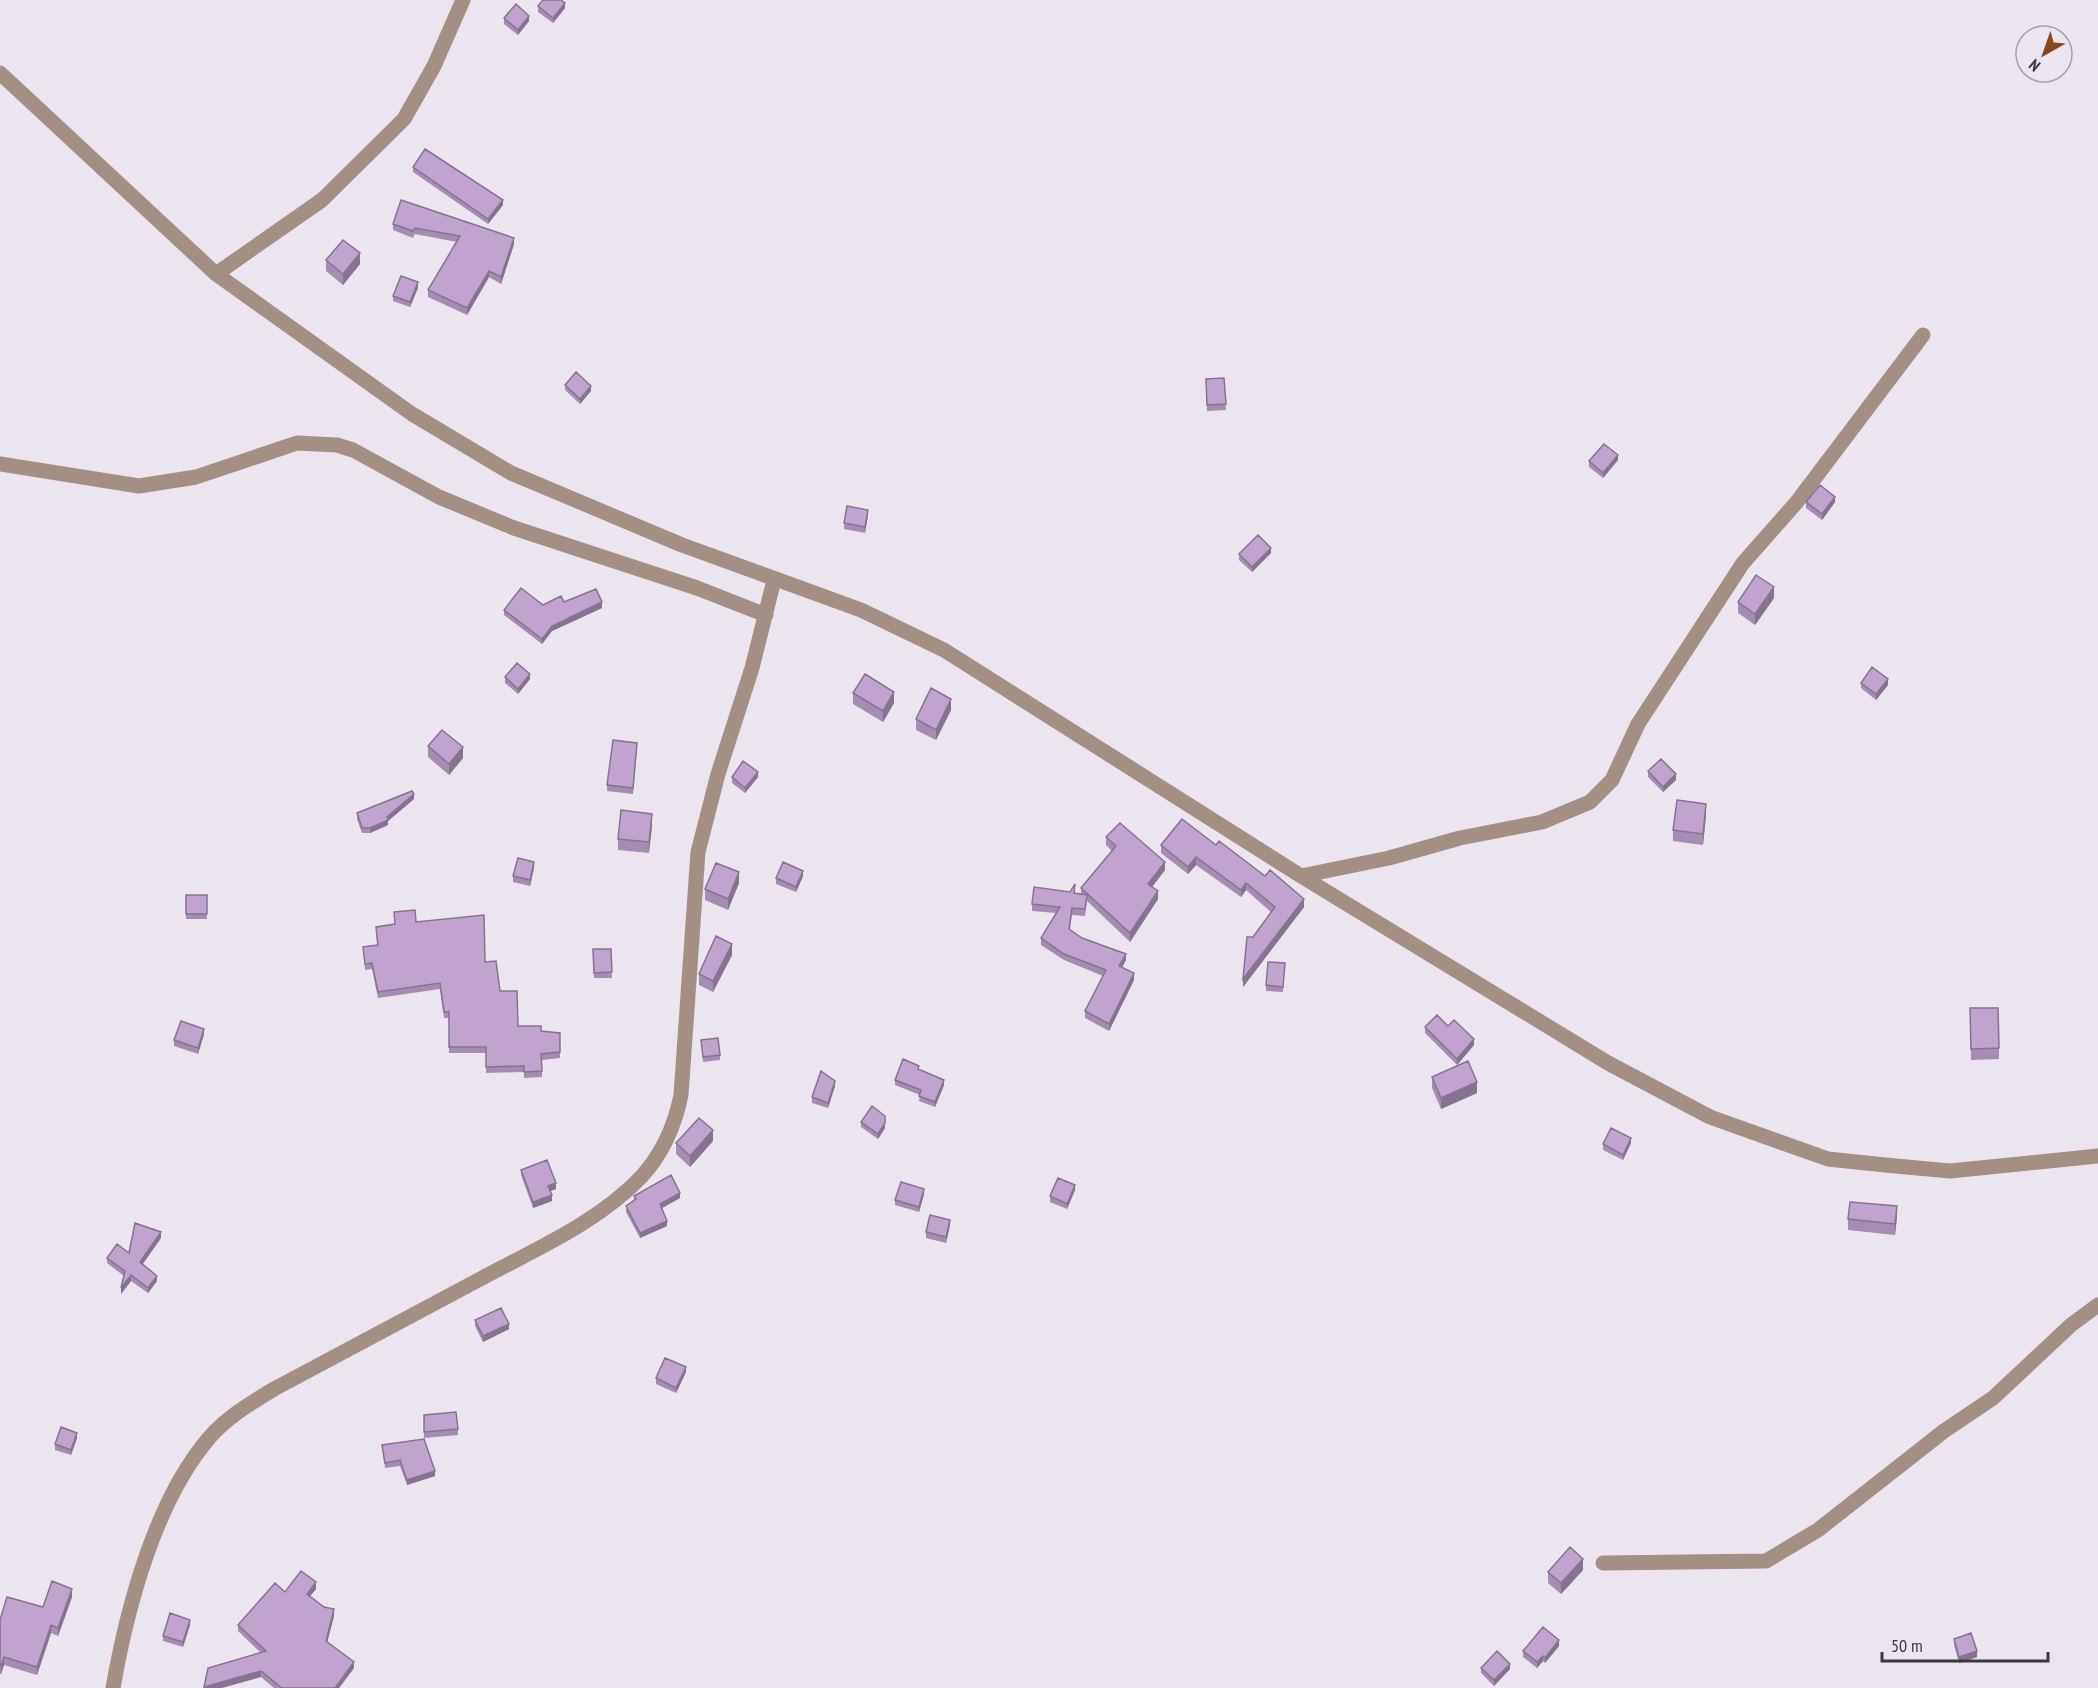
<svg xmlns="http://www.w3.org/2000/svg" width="2098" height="1688" viewBox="0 0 2098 1688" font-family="'PT Sans Narrow',sans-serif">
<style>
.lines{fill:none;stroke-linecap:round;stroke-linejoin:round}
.minor{stroke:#a48f85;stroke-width:15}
.wall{fill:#a58db1}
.shaded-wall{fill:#867390}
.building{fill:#c0a4ce;stroke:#867390;stroke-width:1.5}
</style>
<rect width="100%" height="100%" fill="#ebe5ef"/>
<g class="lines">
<path class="minor" d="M0 73 216 274 412 414 511 473 682 545 861 610 944 650 1301 876 1608 1063 1710 1117 1828 1159 1885 1165 1950 1171 2098 1156
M216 274 322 200 404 119 434 66 463 0
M0 464 139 486 196 477 297 443 337 445 353 450 439 497 514 528 697 588 766 615
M1301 876 1389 858 1460 838 1542 822 1590 802 1612 780 1638 724 1743 563 1796 503 1923 335
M1603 1563 1766 1561 1818 1530 1944 1431 1993 1398 2071 1325 2098 1305
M113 1688C127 1608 155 1501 209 1438 227 1417 251 1403 274 1389 344 1351 414 1314 484 1277 538 1248 600 1221 642 1176 662 1154 675 1125 681 1095L698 852 718 774 752 668 774 580"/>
</g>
<path class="wall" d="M538 6 565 8 553 23 538 12Z
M504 18 529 21 518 35 504 24Z
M413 167 503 205 488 224 413 172Z
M393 224 514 244 501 284 489 277 467 315 428 297V290L457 242 415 234 413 238 393 230Z
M326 260 360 264 343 285 326 271Z
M418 288 410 307 393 301V296Z
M1224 378 1226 410 1207 411 1206 379Z
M565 385 591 391 580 404 565 390Z
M1618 460 1603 478 1589 467V461Z
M1806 502H1835L1822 520 1806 508Z
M868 515 865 533 844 529V523Z
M1271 553 1252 572 1239 560V554Z
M1774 598 1755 625 1738 613V602Z
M564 602 602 608 552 631 542 644 504 615V610Z
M505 677 530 679 518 694 505 683Z
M1861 683 1888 685 1876 700 1861 688Z
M853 693 894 703 883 722 853 704Z
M951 710 936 740 916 730V719Z
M428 746 463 758 449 775 428 757Z
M637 748 633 794 607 791V785Z
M1648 771 1676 780 1663 792 1648 777Z
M732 777H758L745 793 732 783Z
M414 799 388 821V825L370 833H362L357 819V813Z
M1706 815 1703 845 1673 841V830Z
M652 825 649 853 618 850V839Z
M1106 837 1165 870 1152 887 1158 899 1130 942 1087 901 1085 916 1072 915 1070 929 1082 938 1126 960 1122 967 1134 980 1109 1031 1085 1018V1011L1103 976 1064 960 1041 945V938L1056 913 1032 911V904L1075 893 1081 894V888L1112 851 1106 845Z
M1161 845H1216L1304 907 1243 987 1253 937 1271 912 1246 890 1241 897 1196 865 1188 874 1161 853Z
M534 868 530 886 513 882V876Z
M803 876 796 892 776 884V878Z
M739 883 728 910 705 900V889Z
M186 895H207V919H186Z
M394 912 416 922 485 962 518 1026 541 1031 560 1033V1058L542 1060V1077L524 1078V1072L486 1073V1053H449V1018H444L440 989 378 998 372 969 365 970 363 947 377 945 376 927 395 924Z
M593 949H611L612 978H594Z
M732 955 713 992 699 985V974Z
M1285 963 1283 992 1266 991V985Z
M1970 1008 1999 1048V1059L1971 1060Z
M1448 1026 1474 1045 1457 1065 1425 1033V1027Z
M204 1034 198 1054 174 1046V1040Z
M701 1040 720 1055V1060L703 1062Z
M919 1070 944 1085 935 1107 919 1101 920 1095 895 1085V1080Z
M1432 1077 1477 1093 1441 1109 1432 1088Z
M835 1086 828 1108 812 1103V1097Z
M861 1122 885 1128 878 1139 861 1127Z
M713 1141 690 1167 676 1154V1143Z
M1631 1143 1623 1160 1603 1150V1144Z
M521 1170 556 1189 550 1191 552 1201 533 1208 521 1175Z
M1075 1190 1067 1209 1050 1202V1196Z
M924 1194 919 1212 895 1205V1200Z
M634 1196 680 1198 662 1208 667 1226 640 1238 626 1212V1206L634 1201Z
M1897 1217 1895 1235 1848 1230V1219Z
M950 1225 946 1243 926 1238V1232Z
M161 1238 142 1264 157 1281 148 1293 131 1281 121 1294 124 1276 107 1263V1258L129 1253Z
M475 1320 509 1329 483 1342 475 1326Z
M686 1372 676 1393 656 1384V1378Z
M424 1415 458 1429V1435L424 1438Z
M77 1438 71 1455 55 1450V1444Z
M382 1445 435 1476 407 1485 400 1466 385 1468Z
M1583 1570 1561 1594 1548 1583V1572Z
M316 1589 310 1596 334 1616 327 1642 354 1668 339 1688H274L261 1677 204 1688 261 1653 238 1631V1625L285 1592Z
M72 1597 58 1636 51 1633 37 1675 4 1665 1 1674H0V1620Z
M190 1625 183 1647 163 1641V1636Z
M1954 1639 1977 1657 1959 1663 1954 1645Z
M1559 1646 1545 1663 1543 1661 1537 1668 1523 1657V1651Z
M1481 1668 1510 1669 1494 1686 1481 1673Z"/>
<path class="shaded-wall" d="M565 3V8L553 23V18Z
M529 16V21L518 35V30Z
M503 200V205L488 224V219Z
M514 238V244L501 284V277Z
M360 253V264L343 285V274Z
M489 271V277L467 315V308Z
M418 282V288L410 307V302Z
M591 386V391L580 404V399Z
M1618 455V460L1603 478V473Z
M1835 497V502L1822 520V514Z
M868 510V515L865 533V527Z
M1271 548V553L1252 572V567Z
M1774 587V598L1755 625V614Z
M602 602V608L552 631 542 644V639L552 626Z
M530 674V679L518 694V689Z
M1888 679V685L1876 700V694Z
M894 692V703L883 722V711Z
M951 699V710L936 740V730Z
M463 747V758L449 775V764Z
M758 772V777L745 793V788Z
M1676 774V780L1663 792V787Z
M414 794V799L388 821V825L370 833V828L387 817Z
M1706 804V815L1703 845V834Z
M652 814V825L649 853V842Z
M1196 857V865L1188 874V867Z
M534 862V868L530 886V880Z
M1165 862V870L1148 892V884Z
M803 871V876L796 892V887Z
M739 872V883L728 910V899Z
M1246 883V890L1241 897V890Z
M1158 891V899L1130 942V933Z
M1304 899V907L1243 987V979Z
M732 944V955L713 992V981Z
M1126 954V960L1119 973V966Z
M1134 973V980L1109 1031V1024Z
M204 1029V1034L198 1054V1048Z
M1474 1039V1045L1457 1065V1059Z
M944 1080V1085L935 1107V1102Z
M835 1081V1086L828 1108V1103Z
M1477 1082V1093L1441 1109V1098Z
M885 1123V1128L878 1139V1134Z
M713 1130V1141L690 1167V1156Z
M1631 1138V1143L1623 1160V1155Z
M556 1183V1189L548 1192V1186Z
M1075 1185V1190L1067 1209V1204Z
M924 1189V1194L919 1212V1207Z
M680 1193V1198L660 1209V1204Z
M552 1195V1201L533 1208V1202Z
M1897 1206V1217L1895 1235V1224Z
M950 1220V1225L946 1243V1237Z
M667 1221V1226L640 1238V1233Z
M161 1232V1238L140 1268V1262Z
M131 1275V1281L121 1294V1288Z
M157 1276V1281L148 1293V1288Z
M509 1324V1329L483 1342V1336Z
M686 1367V1372L676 1393V1388Z
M77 1433V1438L71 1455V1450Z
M435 1471V1476L407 1485V1480Z
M1583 1559V1570L1561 1594V1583Z
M316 1582V1589L307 1600V1594Z
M72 1589V1597L58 1636V1628Z
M334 1609V1616L326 1647V1641Z
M190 1620V1625L183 1647V1642Z
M51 1625V1633L37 1675V1667Z
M1559 1640V1646L1545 1663V1658Z
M1977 1651V1657L1959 1663V1657Z
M1543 1656V1661L1537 1668V1662Z
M4 1657V1665L1 1674V1666Z
M354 1662V1668L339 1688H335Z
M1510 1664V1669L1494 1686V1680Z
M261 1671V1677L222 1688H204V1687Z"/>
<path class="building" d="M543 0H561L565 3 553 18 538 6Z
M516 4 529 16 518 30 504 18Z
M425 149 503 200 488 219 413 167Z
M401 200 514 238 501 277 489 271 467 308 428 290 460 236 415 228 413 231 393 224Z
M343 240 360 253 343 274 326 260Z
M401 276 418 282 410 302 393 296Z
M576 372 591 386 580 399 565 385Z
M1224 378 1226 404 1207 405 1206 379Z
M1604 444 1618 455 1603 473 1589 461Z
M1820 485 1835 497 1822 514 1806 502Z
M847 506 868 510 865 527 844 523Z
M1258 535 1271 548 1252 567 1239 554Z
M1756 575 1774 587 1755 614 1738 602Z
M521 588 543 605 561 596 564 602 596 589 602 602 552 626 542 639 504 610Z
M517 663 530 674 518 689 505 677Z
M1872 667 1888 679 1876 694 1861 683Z
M865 674 894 692 883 711 853 693Z
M931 688 951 699 936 730 916 719Z
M442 730 463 747 449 764 428 746Z
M613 740 637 743 633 788 607 785Z
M1661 759 1676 774 1663 787 1648 771Z
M743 761 758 772 745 788 732 777Z
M412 791 414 794 387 817 388 820 370 828H362L357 813Z
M1677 800 1706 804 1703 834 1673 830Z
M621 810 652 814 649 842 618 839Z
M1182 819 1216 845 1219 841 1265 876 1270 870 1304 899 1243 979 1247 937H1253L1275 907 1246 883 1241 890 1196 857 1188 867 1161 845Z
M1120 823 1165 862 1148 884 1158 891 1130 933 1081 888 1116 846 1106 837Z
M518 858 534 862 530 880 513 876Z
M783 862 803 871 796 887 776 878Z
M716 863 739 872 728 899 705 889Z
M1075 884 1074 893 1087 895 1085 909 1072 908 1069 929 1082 938 1126 954 1119 966 1134 973 1109 1024 1085 1011 1106 970 1064 954 1041 938 1060 907 1032 904 1034 887 1070 892Z
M186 895H207V914H186Z
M415 910 416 922 484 915 485 962 496 961 500 991H517L518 1026H541V1031L560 1033V1052L541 1054 542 1071 524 1072V1066L486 1067V1047H449V1012H444L440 983 378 992 372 963 365 964 363 947 378 945 376 927 395 924 394 912Z
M716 936 732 944 713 981 699 974Z
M593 949H611L612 972 594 973Z
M1268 962 1285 963 1283 987 1266 985Z
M1970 1008H1998L1999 1048 1971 1049Z
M1437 1015 1448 1026 1454 1020 1474 1039 1457 1059 1425 1027Z
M181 1021 204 1029 198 1048 174 1040Z
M718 1038 720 1055 703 1057 701 1040Z
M903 1059 919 1066 918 1069 944 1080 935 1102 919 1096 921 1090 895 1080Z
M1468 1061 1477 1082 1441 1098 1432 1077Z
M821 1071 835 1081 828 1103 812 1097Z
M872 1106 885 1116V1123L878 1134 861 1122Z
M699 1118 713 1130 690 1156 676 1143Z
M1611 1128 1631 1138 1623 1155 1603 1144Z
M547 1160 556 1183 548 1186 552 1195 533 1202 521 1170Z
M671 1175 680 1193 660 1204 667 1221 640 1233 626 1206 636 1199 634 1196Z
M1058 1178 1075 1185 1067 1204 1050 1196Z
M901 1182 924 1189 919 1207 895 1200Z
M1850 1202 1897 1206 1895 1224 1848 1219Z
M930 1215 950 1220 946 1237 926 1232Z
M135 1223 161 1232 140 1262 157 1276 148 1288 131 1275 121 1288 125 1271 107 1258 117 1244 129 1253Z
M501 1308 509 1324 483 1336 475 1320Z
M665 1358 686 1367 676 1388 656 1378Z
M456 1412 458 1429 424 1432V1415Z
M61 1427 77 1433 71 1450 55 1444Z
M424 1439 435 1471 407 1480 400 1460 385 1463 382 1445Z
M1570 1547 1583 1559 1561 1583 1548 1572Z
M301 1571 316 1582 307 1594 324 1607 334 1609 326 1641 354 1662 335 1688H282L261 1671 204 1687 208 1668 266 1651 238 1625 275 1583 285 1592Z
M52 1581 72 1589 58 1628 51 1625 37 1667 4 1657 1 1666H0V1620L7 1597 43 1607Z
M170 1613 190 1620 183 1642 163 1636Z
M1543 1627 1559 1640 1545 1658 1543 1656 1537 1662 1523 1651Z
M1971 1633 1977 1651 1959 1657 1954 1639Z
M1497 1651 1510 1664 1494 1680 1481 1668Z"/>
<g transform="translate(2044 54) rotate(220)"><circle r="28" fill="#ebe5ef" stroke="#a5a0a8" stroke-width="1.5"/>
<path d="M0-4.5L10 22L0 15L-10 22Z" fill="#8a451d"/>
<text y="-9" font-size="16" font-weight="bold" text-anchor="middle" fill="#3b393d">N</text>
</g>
<path d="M1882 1652v9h166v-9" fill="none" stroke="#3b393d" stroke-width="3"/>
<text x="1891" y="1652" font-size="18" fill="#3b393d" stroke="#ebe5ef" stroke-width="4.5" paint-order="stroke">50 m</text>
</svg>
